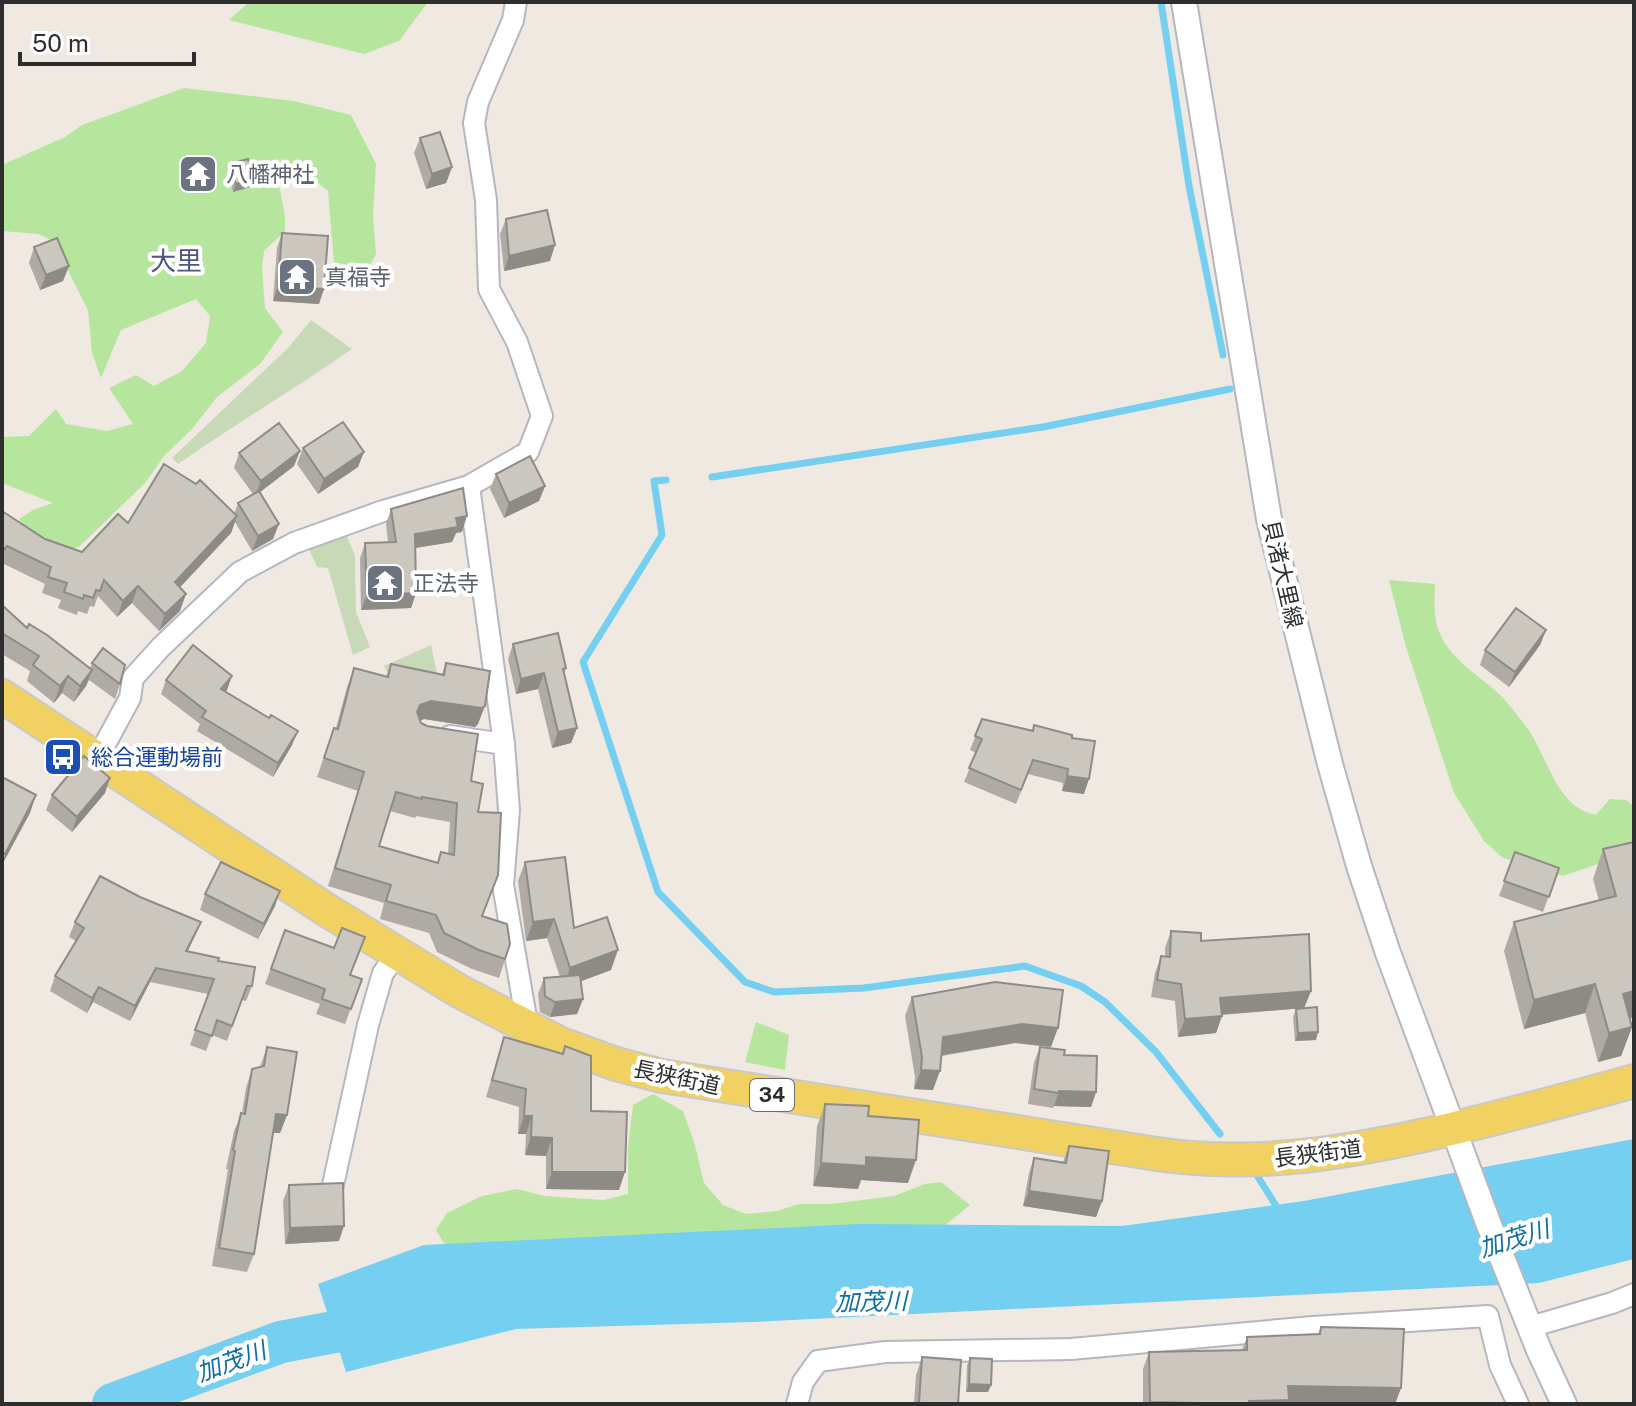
<svg xmlns="http://www.w3.org/2000/svg" width="1636" height="1406" viewBox="0 0 1636 1406" font-family="'Public Sans','Noto Sans JP',sans-serif">
<style>
.green{fill:#b6e59e}
.cemetery{fill:#c8d9b8}
.water{fill:#75cff0}
.lines{fill:none;stroke-linecap:round;stroke-linejoin:round}
.stream{stroke:#75cff0;stroke-width:7}
.river{stroke:#75cff0;stroke-width:42}
.minor-casing{stroke:#b4b7c1;stroke-width:24}
.tertiary-casing{stroke:#b4b7c1;stroke-width:28}
.primary-casing{stroke:#c9c9c9;stroke-width:36}
.minor{stroke:#fff;stroke-width:20}
.tertiary{stroke:#fff;stroke-width:24}
.primary{stroke:#f2d163;stroke-width:32}
.wall{fill:#afaba4;fill-rule:evenodd}
.shaded-wall{fill:#8e8b86}
.building{fill:#cbc7bf;stroke:#8e8b86;stroke-width:2;fill-rule:evenodd}
.labels{text-anchor:middle;dominant-baseline:central;stroke-width:8;stroke-linejoin:round;paint-order:stroke}
.shield{fill:#fff;stroke:#6d6d6d;stroke-width:2}
.shield-label{font-size:20px;font-weight:bold;fill:#2e2e2e}
.worship-label{font-size:22px;fill:#5b616d;stroke:#fff;text-anchor:start}
.street-label{font-size:22px;fill:#2e2e2e;stroke:#fff}
.transit-label{font-size:22px;fill:#164399;stroke:#fff;text-anchor:start}
.water-label{font-size:24px;font-style:italic;fill:#0d6fa3;stroke:#fff}
.quarter-label{font-size:26px;fill:#4d5680;stroke:#fff}
</style>
<rect width="100%" height="100%" fill="#efe9e1"/>
<path class="green" d="M259 2H428L399 41 364 54 229 20 247 4Z
M184 88 294 101 351 115 376 164 373 215 376 254 363 278 345 283 334 262 328 191 312 178 288 179 279 185 285 216V231L264 251 262 269 265 308 283 332 260 364 217 397 192 429 164 456 146 482 79 547 60 551 30 536 19 519 33 510 53 503 2 483V437L29 436 56 409 66 424 107 431 133 424 109 388 136 375 154 386 182 371 206 343 210 316 196 299 121 330 101 378 92 353 88 310 53 241 38 234 2 231V165L65 137 82 125Z
M1389 580 1435 584C1434 601 1433 622 1442 638 1456 665 1484 678 1503 698 1512 708 1522 721 1530 732 1549 762 1558 808 1596 815L1610 799 1626 800 1634 806V857L1621 856 1563 876 1503 858 1484 841 1454 793 1406 647Z
M756 1022 789 1035 785 1070 745 1062Z
M653 1094 683 1111 695 1145 704 1183 723 1205 746 1214 777 1211 799 1204H831L894 1196 925 1184 941 1182 970 1205 931 1237 463 1275 436 1230 447 1213 482 1196 517 1189 545 1196 604 1200 628 1194V1148L633 1105Z"/>
<path class="cemetery" d="M311 320 352 349C295 389 235 424 178 464L172 458 288 348Z
M345 532 355 555 356 612 370 647 353 655 328 568 317 567 307 545Z
M431 645 438 678 390 679 384 666Z"/>
<path class="water" d="M1634 1139V1259L1539 1283 752 1322 516 1329 346 1372 318 1284 424 1245 859 1224 1122 1226 1304 1201Z"/>
<g class="lines">
<path class="stream" d="M1161 2 1189 186 1223 355
M712 477 1043 427 1230 389
M666 480 654 481 662 535 583 662 658 892 745 982 774 992 864 988 1025 966 1081 986 1105 1002 1156 1052 1220 1134
M1258 1177 1280 1212"/>
<path class="river" d="M113 1404 281 1342 387 1322"/>
<g class="minor-casing">
<path id="minor" d="M516 2 513 20 478 102 474 123 486 200 489 289 517 342 542 416 528 452 469 486 504 744 509 810 503 885 528 1029
M450 736 504 744
M97 759 130 698 133 678 161 647 240 572 294 543 383 511 469 486
M333 1185 368 1025 383 973 398 953
M1530 1327 1612 1303 1634 1294
M797 1404 803 1382 818 1361 885 1352 1071 1349 1313 1327 1488 1316 1500 1365 1518 1404"/>
</g>
<g class="tertiary-casing">
<path id="tertiary" d="M1184 2 1269 519 1330 764 1359 866 1388 953 1489 1225 1539 1350 1564 1404"/>
</g>
<g class="primary-casing">
<path id="primary" d="M2 696 325 909 459 991 561 1044 616 1064 662 1076 1157 1154C1258 1169 1353 1152 1451 1129 1513 1114 1573 1098 1634 1081"/>
</g>
<use href="#minor" class="minor"/>
<use href="#tertiary" class="tertiary"/>
<use href="#primary" class="primary"/>
</g>
<path class="wall" d="M420 138 452 167 446 183 426 189 414 153Z
M230 164 253 180 250 187 233 192 228 172Z
M506 219 550 261 504 271 500 234Z
M282 233 319 304 273 301 277 248Z
M34 247 63 281 40 290 29 263Z
M303 448 358 467 318 494 297 464Z
M239 453 294 466 260 492 273 539 252 551 235 522 231 533 180 587V611L159 631 132 603 117 617 98 596 94 607 90 606 87 614 78 611 77 615 58 608 61 600 42 593 45 584 2 563V511L45 539 82 552 128 523 234 514 238 503 253 494 234 468Z
M496 474 545 486 539 501 504 518 490 489Z
M391 509 462 532 456 533 452 542 415 548 416 593 411 608 361 610 360 558 365 543 388 542 386 524Z
M2 605 27 628 90 668 92 663 120 684 115 699 89 680 86 686 74 702 62 693 54 703 27 681 30 671 2 654Z
M1546 630 1540 645 1509 687 1480 665 1485 650Z
M513 644 566 668 564 674 577 728 571 743 552 748 538 689 516 694 508 659Z
M446 663 478 724 475 727 424 719 420 721 471 781 478 812 482 916 510 944 499 978 472 969 437 952 429 933 380 919 384 903 328 886 358 791 317 777 334 728H336L347 687 354 668 386 677 391 664 442 674ZM390 811 415 818 416 816 450 822 448 854 441 852 437 863 379 846Z
M166 680 227 690 225 692 292 745 273 777 197 731 200 724 161 694Z
M982 719 1072 738 1084 794 1062 791 1063 783 1028 774 1016 804 964 782 976 753 970 750Z
M105 793 72 832 46 810 52 795Z
M1634 842V1017L1630 1019 1632 1027 1621 1056 1598 1062 1585 1013 1524 1029 1504 951 1514 922 1599 901 1593 879 1603 849Z
M1515 852 1559 868 1543 912 1499 896Z
M525 862 574 928 611 970 581 981 583 999 577 1014 550 1017 540 1012 538 994 544 978 560 977 547 938 526 941 518 881Z
M205 894 275 906 258 939 200 910Z
M140 897 201 922 188 951 218 961 252 986 246 1001 242 1000 227 1041 212 1035 206 1051 190 1045 208 994 150 982 130 1021 93 1002 87 1013 50 991 55 976 76 941 69 937 75 922Z
M285 930 350 975 362 979 345 1024 316 1014 320 1004 265 984Z
M1171 931 1201 941 1311 991 1304 1008 1222 1015 1216 1033 1178 1037 1175 1001 1151 997 1155 973 1161 956H1165V948Z
M912 997 1051 1047 1015 1043 942 1056 933 1090 914 1089 915 1077 905 1016Z
M1296 1009 1316 1040 1295 1041 1293 1017Z
M504 1037 591 1111 619 1190 546 1189V1156L525 1155 526 1134H518L519 1107 486 1097Z
M267 1047 287 1115 280 1133H273L254 1254 247 1272 212 1266 228 1169H226L234 1131 242 1113 246 1088 252 1069 260 1067Z
M1040 1047 1096 1092 1091 1107 1054 1106 1053 1108 1028 1104 1034 1062Z
M825 1104 868 1116 908 1183 861 1180 858 1189 813 1186 817 1126Z
M1069 1146 1102 1201 1096 1217 1023 1206 1029 1173 1034 1158 1063 1162Z
M289 1185 339 1241 285 1244 283 1201Z
M1321 1327 1401 1388 1395 1404 1288 1403 1287 1404H1143V1369L1149 1352 1242 1350 1247 1337 1318 1334Z
M922 1357 958 1404H914L916 1375Z
M970 1358 991 1385 988 1392H966L967 1366Z"/>
<path class="shaded-wall" d="M452 167 446 183 426 189 432 174Z
M253 180 250 187 233 192 236 184Z
M555 245 550 261 504 271 509 256Z
M69 266 63 281 40 290 46 275Z
M278 286 324 289 319 304 273 301Z
M300 451 294 466 255 496 261 481Z
M364 452 358 467 318 494 324 479Z
M545 486 539 501 504 518 509 503Z
M237 516 231 533 169 599 175 582Z
M467 516 462 532 456 533 452 542 409 549 415 534 456 518Z
M279 524 273 539 252 551 258 536Z
M138 586 132 603 117 617 123 601Z
M416 593 411 608 361 610 367 595Z
M186 594 180 611 159 631 165 614Z
M1546 630 1540 645 1509 687 1515 672Z
M92 670 86 686 74 702 80 686Z
M544 673 538 689 516 694 521 679Z
M68 676 62 693 54 703 60 686Z
M232 676 227 690 216 703 221 689Z
M431 701 485 706 478 724 475 727 424 719 413 723 420 705Z
M577 728 571 743 552 748 558 732Z
M298 731 292 745 273 777 278 763Z
M1067 776 1089 779 1084 794 1062 791Z
M110 778 105 793 72 832 77 817Z
M36 795 30 813 2 865 5 854Z
M280 891 275 906 258 939 264 924Z
M554 919 547 938 526 941 533 922Z
M201 922 195 936 180 966 186 951Z
M618 950 611 970 563 988 570 968Z
M156 968 150 982 130 1021 135 1006Z
M1595 984 1585 1013 1524 1029 1534 1000Z
M99 987 93 1002 87 1013 92 998Z
M1311 991 1304 1008 1214 1015 1220 998Z
M1634 991V1017L1612 1023 1623 994Z
M583 999 577 1014 550 1017 555 1002Z
M1222 1016 1216 1033 1178 1037 1185 1019Z
M1022 1024 1058 1028 1051 1047 1015 1043 936 1056 943 1037Z
M1632 1027 1621 1056 1598 1062 1609 1033Z
M1318 1032 1316 1040 1295 1041 1298 1033Z
M921 1070 940 1071 933 1090 914 1089Z
M1059 1091 1096 1092 1091 1107 1054 1106Z
M276 1114 287 1115 280 1133H270Z
M524 1116H532L526 1134H518Z
M531 1137 552 1138 546 1156 525 1155Z
M866 1157 916 1160 908 1183 861 1180 858 1189 813 1186 821 1163Z
M552 1172H625L619 1190 546 1189Z
M1029 1191 1102 1201 1096 1217 1023 1206Z
M344 1226 339 1241 285 1244 290 1228Z
M969 1384 991 1385 988 1392H966Z
M1288 1386 1401 1388 1395 1404 1288 1403 1287 1404H1248L1249 1401Z
M1150 1402 1202 1403V1404H1149Z"/>
<path class="building" d="M440 132 452 167 432 174 420 138Z
M248 159 253 180 236 184 230 164Z
M547 210 555 245 509 256 506 219Z
M282 233 328 236 324 289 278 286Z
M57 238 69 266 46 275 34 247Z
M343 422 364 452 324 479 303 448Z
M279 423 300 451 261 481 239 453Z
M530 456 545 486 509 503 496 474Z
M164 464 196 484 200 480 237 516 175 582 186 594 165 614 138 586 123 601 104 580 100 591 96 590 93 598 84 595 83 599 64 592 67 583 48 577 51 567 7 546 2 552V511L45 539 82 552 118 514 128 523Z
M463 488 467 516 456 518 458 527 415 534 416 593 367 595 365 543 396 542 391 509Z
M259 491 279 524 258 536 238 503Z
M2 605 27 628 29 624 47 635 92 670 80 686 68 676 60 686 33 665 39 656 2 633Z
M1516 608 1546 630 1515 672 1485 650Z
M558 633 566 668 563 669 577 728 558 732 544 673 521 679 513 644Z
M193 645 232 676 221 689 269 718 271 715 298 731 278 763 202 717 206 711 166 680Z
M103 648 125 665 120 684 92 663Z
M446 663 490 671 485 706 482 708 431 701 420 705 417 712 421 723 427 726 478 734 471 781 483 784 478 812 501 813 498 875 482 916 507 924 510 944 505 959 479 950 444 933 436 915 386 901 391 885 335 868 364 772 324 758 334 728 338 729 354 668 388 677 391 664 444 675ZM396 792 422 799V797L457 803 454 855 441 852 438 863 379 846Z
M982 719 1033 731 1034 725 1072 735V738L1095 741 1089 779 1067 776 1068 769 1033 760 1021 790 969 768 982 739 975 736Z
M84 756 110 778 77 817 52 795Z
M2 777 36 795 5 854 2 852Z
M1634 842V991L1623 994 1632 1027 1609 1033 1595 984 1534 1000 1514 922 1616 896 1603 849Z
M1515 852 1559 868 1549 897 1504 881Z
M565 857 574 928 607 917 618 950 570 968 554 919 533 922 525 862Z
M221 862 280 891 264 924 205 894Z
M100 876 140 897 201 922 186 951 219 958 218 961 255 967 252 986H247L232 1026 217 1020 212 1036 195 1030 214 979 156 968 135 1006 99 987 92 998 55 976 84 928 75 922Z
M342 928 365 937 350 975 362 979 351 1009 322 999 325 989 271 969 285 930 334 948Z
M1171 931 1201 933V941L1309 934 1311 991 1220 998 1222 1016 1185 1019 1181 984 1157 980 1161 956 1170 957Z
M580 975 583 999 555 1002 545 996 544 978Z
M995 982 1063 990 1058 1028 1022 1024 943 1037 940 1071 921 1070 922 1057 912 997Z
M1317 1007 1318 1032 1298 1033 1296 1009Z
M504 1037 563 1054 565 1046 591 1056V1111L627 1112 625 1172H552V1138L531 1137 532 1116H524L526 1089 492 1080Z
M267 1047 297 1052 287 1115 276 1114 254 1254 219 1248 235 1151 233 1150 241 1113 245 1114 252 1069 264 1066Z
M1040 1047 1065 1050 1064 1055 1097 1056 1096 1092 1059 1091 1058 1093 1034 1089Z
M825 1104 869 1106 868 1116 919 1120 916 1160 866 1157V1166L821 1163Z
M1069 1146 1109 1151 1102 1201 1029 1191 1034 1158 1066 1163Z
M343 1183 344 1226 290 1228 289 1185Z
M1321 1327 1404 1329 1401 1388 1288 1386 1289 1400 1249 1401V1404L1150 1402 1149 1352 1247 1350V1337L1320 1334Z
M922 1357 961 1360 958 1404H919Z
M970 1358 992 1359 991 1385 969 1384Z"/>
<defs>
<g id="temple-square" transform="scale(2)"><rect x="-9" y="-9" width="18" height="18" rx="4" fill="#6b7280" stroke="#fff"/><path d="M0-6L5-2H3V0L6.5 2.5H4V6H1.5V3h-3V6H-4V2.5H-6.5L-3 0V-2H-5Z" fill="#fff"/></g>
<g id="bus-square" transform="scale(2)"><rect x="-9" y="-9" width="18" height="18" rx="4" fill="#1a4fb4" stroke="#fff"/><path d="M-5-6H5V4H4V6H2V4H-2V6H-4V4H-5ZM-3.5-4V0h7V-4ZM-3.5 1.2v1.5H-2V1.2ZM2 1.2v1.5H3.5V1.2Z" fill="#fff"/></g>
</defs>
<g fill-rule="evenodd">
<use href="#temple-square" x="198" y="174"/>
<use href="#temple-square" x="297" y="277"/>
<use href="#temple-square" x="385" y="583"/>
<use href="#bus-square" x="63" y="757"/>
</g>
<g class="labels">
<rect class="shield" x="750" y="1079" width="44" height="32" rx="6"/>
<g class="shield-label">
<text x="772" y="1095">34</text>
</g>
<g class="worship-label">
<text x="226" y="174">八幡神社</text>
<text x="325" y="277">真福寺</text>
<text x="413" y="583">正法寺</text>
</g>
<g class="street-label">
<text transform="translate(1283 574) rotate(77)">貝渚大里線</text>
<text transform="translate(677 1077) rotate(12)">長狭街道</text>
<text transform="translate(1318 1153) rotate(-7)">長狭街道</text>
</g>
<g class="transit-label">
<text x="91" y="757">総合運動場前</text>
</g>
<g class="water-label">
<text transform="translate(1514 1238) rotate(-17)">加茂川</text>
<text transform="translate(871 1301) rotate(-1)">加茂川</text>
<text transform="translate(231 1361) rotate(-20)">加茂川</text>
</g>
<g class="quarter-label">
<text x="176" y="260">大里</text>
</g>
</g>
<rect width="1636" height="1406" fill="none" stroke="#2e2e2e" stroke-width="8"/>
<path d="M20 52v12h174v-12" fill="none" stroke="#2e2e2e" stroke-width="4"/>
<text x="32" y="52" font-size="24" fill="#2e2e2e" stroke="#ffffff" stroke-width="6" paint-order="stroke">50 m</text>
</svg>
